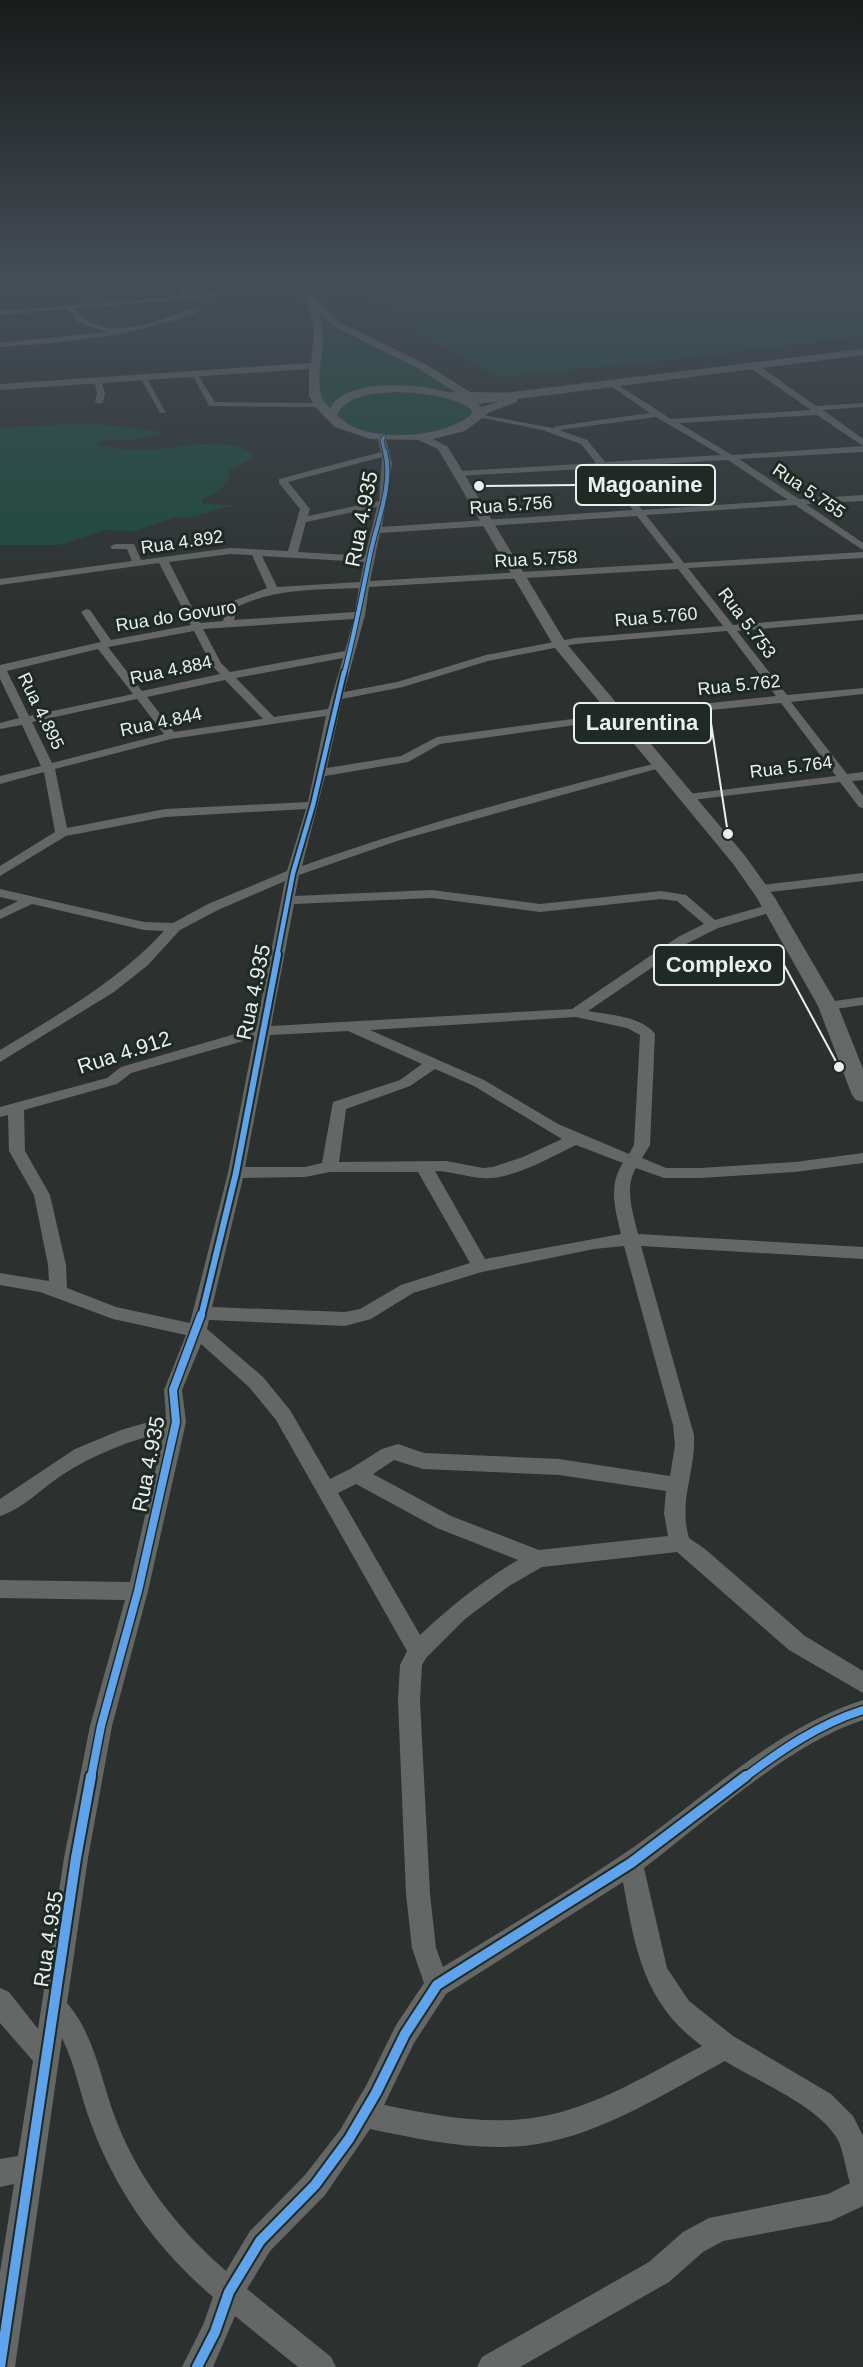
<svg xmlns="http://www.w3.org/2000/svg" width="863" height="2367" viewBox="0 0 863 2367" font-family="Helvetica,sans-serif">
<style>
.green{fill:#1a4a3a}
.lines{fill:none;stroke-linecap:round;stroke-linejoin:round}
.street{fill:#646766;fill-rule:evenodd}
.secondary{fill:#666867;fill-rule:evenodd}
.primary{fill:#636766;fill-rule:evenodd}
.cycleway-far5-casing{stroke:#1f2a25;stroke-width:4.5}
.cycleway-far4-casing{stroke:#1f2a25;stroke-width:6}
.cycleway-far3-casing{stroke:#1f2a25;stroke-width:8}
.cycleway-far2-casing{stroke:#1f2a25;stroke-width:10}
.cycleway-far1-casing{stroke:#1f2a25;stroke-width:11}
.cycleway-casing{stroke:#1f2a25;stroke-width:14}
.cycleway-far5{stroke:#60a3ed;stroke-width:3}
.cycleway-far4{stroke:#60a3ed;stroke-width:4}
.cycleway-far3{stroke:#60a3ed;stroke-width:4.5}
.cycleway-far2{stroke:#60a3ed;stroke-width:6}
.cycleway-far1{stroke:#60a3ed;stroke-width:8}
.cycleway{stroke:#60a3ed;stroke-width:10}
.labels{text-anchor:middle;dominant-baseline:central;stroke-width:6;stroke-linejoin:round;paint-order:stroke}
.far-street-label{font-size:18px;fill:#e9f0ed;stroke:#1f2a25}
.street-label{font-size:21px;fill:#e9f0ed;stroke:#1f2a25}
.leader{fill:none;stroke:#e9f0ed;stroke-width:2}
.callout-dot{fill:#e9f0ed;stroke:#1f2a25;stroke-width:2}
.callout{fill:#1f2a25;stroke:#e9f0ed;stroke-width:2}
.callout-label{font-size:22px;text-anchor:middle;font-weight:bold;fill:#e9f0ed}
</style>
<rect width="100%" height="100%" fill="#2c312f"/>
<path class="green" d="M395 279H863V336L669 360 497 377 409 327 355 283Z
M310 301 340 331 449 384 478 411 466 426 404 438 351 430 316 399 323 337 322 326Z
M87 423 151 430 163 434 131 440H105L95 444 123 450 148 449 153 451C183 445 223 438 251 452L252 458 228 471 230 476 221 489 202 500V504L234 505 190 517H176L135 531 105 530 59 545H0V428Z"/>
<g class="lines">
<path class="street" d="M175 279H182L190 295 298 286 301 288 75 309C105 348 161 318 199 307L203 309C192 316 177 320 164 323 111 339 55 343 0 347V343L106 332 77 322 68 309 0 315V311L183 296Z
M752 365H758L816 406 863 403V407L823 410 863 439V446L817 415 679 423 732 455 863 446V452L739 459 799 499 863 495V501L806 504 863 543V550L795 505 646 515 684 563 863 552V558L688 568 733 625 863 614V620L737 631 787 695 863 688V694L791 702 847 774 863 772V780L852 781 863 796V808L859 807 840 782 684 801V795L688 794 836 776 781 703 618 719 440 744 408 762 325 776 302 866C420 824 540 792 661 762L667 766 400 840 299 875 295 896 432 890 540 904 661 891 686 895 715 920 771 904 778 908 776 911 718 928 688 943 588 1011C610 1015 641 1016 655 1034L650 1145 642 1158 666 1168H700L795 1162 863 1153V1163L795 1172 700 1178H664L636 1168C624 1188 633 1213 638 1234L863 1247V1259L641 1246 694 1435C696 1472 678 1500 689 1538L705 1549 805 1636 863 1671V1693L789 1650 677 1552 542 1567 509 1586 465 1619 426 1658 422 1665 420 1701 430 1894 436 1948 443 1967C503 1930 564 1894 622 1855 701 1802 770 1730 863 1700V1720C789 1744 707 1820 644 1868L667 1968 689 2001 733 2036 831 2094 853 2116 863 2136V2206L831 2221 723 2241 703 2252 669 2282 520 2367H477L482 2357 649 2262 683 2232 709 2218 828 2194 850 2183C846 2170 844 2155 839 2142 822 2107 758 2082 725 2061 667 2092 604 2133 538 2144 483 2153 423 2140 370 2129L325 2195 270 2251 247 2289 331 2357 336 2367H298L235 2316 213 2367H182L203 2325 213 2297C156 2248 116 2192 90 2121 80 2094 75 2064 62 2038L15 2367H0V2272L14 2184 0 2187V2159L18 2156 33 2061 0 2023V1988L9 1992 38 2029 64 1858 90 1726 125 1600 0 1598V1580L130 1582 164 1432C128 1441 93 1455 62 1475 41 1489 24 1508 0 1516V1499L75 1449 121 1430 166 1417 164 1390 186 1335 113 1319 40 1292 0 1285V1273L49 1281 48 1265 34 1195 9 1151 8 1115 0 1117V1107L107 1078 121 1067 256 1028 285 881 218 910 180 930 148 965 114 992 0 1062V1050C59 1014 117 982 164 931L144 930 32 904 0 919V910L18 901 0 897V889L144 922 173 923 208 904 287 871 306 809 165 817 66 836 0 876V866L55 832 44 772 0 784V776L41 766 22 725 0 729V723L19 718 0 679V665L101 642 81 612 86 609 90 610 111 640 191 625 159 563 0 585V579L132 561 127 549H112L110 547 115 544H134L141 560 230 548 288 551 300 509 279 483V479L381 452 378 440 384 434 388 437 386 440 392 463 382 527 633 510 600 468 457 476 456 474 460 471 596 463 581 444 542 430 473 416 477 414 553 428 557 426 650 413 612 387 615 383 671 419 811 410 752 369ZM656 417 721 455 605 462 587 440 559 430ZM382 457 379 501 308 516 310 509 288 482ZM728 460 788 500 642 510 609 467ZM377 507 365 556 298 552 306 522ZM637 516 674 563 370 581 380 533ZM230 554 252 555 267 588 228 603 223 621 200 623 169 562ZM262 556 364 562 360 582 277 587ZM678 569 723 626 575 638 486 655 397 682 344 692 365 615 369 587ZM359 588 355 612 234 620 237 607C275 588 317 590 359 588ZM354 619 345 651 230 672 221 663 203 629ZM194 631 211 664 220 674 142 691 108 647ZM727 631 776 696 618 713 437 737 401 756 327 768 342 699 403 687 488 661 575 644ZM98 649 133 694 29 716 7 671ZM343 658 328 709 274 717 236 678ZM225 680 263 719 174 732 147 697ZM137 699 164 734 52 763 32 722ZM326 716 308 802 165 809 67 828 55 769 171 739ZM432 898 540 912 661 899 677 901 704 924 678 937 572 1009 271 1026 294 904ZM576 1017 627 1028 640 1035 634 1145 629 1154 558 1124 484 1080 370 1030ZM348 1031 422 1064 400 1080 333 1102 322 1163 305 1167H245L270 1035ZM254 1038 228 1173 190 1323 116 1307 67 1288 66 1265 50 1195 25 1151 24 1110 117 1084 131 1073ZM435 1069 474 1086 562 1139 523 1157 493 1167 483 1168 446 1161 339 1162 346 1109 410 1086ZM576 1145 623 1163C608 1186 615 1209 621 1234L485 1259 435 1171C451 1171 466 1177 482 1178 510 1181 551 1157 576 1145ZM330 1172H418L470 1263 401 1285 360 1309 345 1312 212 1307 243 1178 305 1177ZM624 1246 673 1425 675 1445 670 1476 559 1459 424 1453 398 1444 382 1449 350 1469 330 1479 290 1410 263 1377 207 1329 209 1320 345 1326 371 1319 413 1293 482 1272 594 1249ZM201 1344 249 1387 276 1420 407 1651 400 1665 398 1701 406 1894 412 1948 424 1983 396 2025 367 2084 340 2130 305 2175 250 2231 226 2271C178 2229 139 2180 116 2120 101 2081 95 2035 67 2003L88 1858 112 1726 148 1591 186 1422 182 1390ZM394 1460 423 1469 559 1475 666 1491 664 1513 668 1536 539 1550 451 1516 373 1474ZM356 1484 437 1528 518 1560C482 1581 451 1606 420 1635L338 1493ZM623 1882C635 1948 643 2003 702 2046 650 2073 597 2107 539 2117 488 2126 433 2115 384 2105L414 2043 446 1994Z
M196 372 215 402 319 403 323 405 319 407 209 406 192 374Z
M139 375H145L166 413H160Z
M94 378 101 380 105 394 103 402 99 404 95 402 97 394Z
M863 873V881L761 893 754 889 761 885Z
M863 997V1005L828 1010 821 1006 828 1002Z"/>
<path class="secondary" d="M285 279H295L339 322 427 365 470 392 519 393 517 402 490 412 465 431 433 439 448 447 566 643 746 857 775 898 838 1006 863 1069V1102L856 1100 852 1095 818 1006 757 898 734 865 555 648 438 449 418 440 370 439 335 427 316 408 309 396V369L0 390V384L311 363 314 330 307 301ZM319 313 333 326 419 369 455 392C445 393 433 388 423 387 396 384 345 382 330 408 306 388 332 346 319 313ZM398 392C423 394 449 395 471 409L472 414C444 439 363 445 337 415 349 393 375 394 398 392ZM469 398H507L482 407Z"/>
<path class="primary" d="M863 349V355L471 405 465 401 471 397Z"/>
<g class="cycleway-far5-casing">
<path id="cycleway-far5" d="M384 437 382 440 385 453"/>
</g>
<g class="cycleway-far4-casing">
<path id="cycleway-far4" d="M344 674C354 636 361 599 369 560 375 526 394 486 385 451"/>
</g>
<g class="cycleway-far3-casing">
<path id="cycleway-far3" d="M277 956 293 873 313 805 344 672"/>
</g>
<g class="cycleway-far2-casing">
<path id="cycleway-far2" d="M201 1317 236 1173 278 954"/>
</g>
<g class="cycleway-far1-casing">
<path id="cycleway-far1" d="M91 1778 101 1726 138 1591 176 1422 173 1390 201 1315
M744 1778C781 1750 819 1724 863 1710"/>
</g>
<g class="cycleway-casing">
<path id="cycleway" d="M0 2367 76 1858 91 1776
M197 2367 215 2332 229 2292 260 2241 315 2185 349 2139 376 2093 405 2034 437 1985 631 1863 746 1776"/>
</g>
<use href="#cycleway-far5" class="cycleway-far5"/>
<use href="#cycleway-far4" class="cycleway-far4"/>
<use href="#cycleway-far3" class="cycleway-far3"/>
<use href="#cycleway-far2" class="cycleway-far2"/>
<use href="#cycleway-far1" class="cycleway-far1"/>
<use href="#cycleway" class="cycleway"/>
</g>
<linearGradient id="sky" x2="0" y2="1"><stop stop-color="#181b1a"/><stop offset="0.46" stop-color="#454e58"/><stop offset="1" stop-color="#454e58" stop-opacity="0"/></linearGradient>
<rect width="863" height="611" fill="url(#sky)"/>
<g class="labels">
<g class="far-street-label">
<text transform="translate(809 491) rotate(34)">Rua 5.755</text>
<text transform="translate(511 505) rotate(-4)">Rua 5.756</text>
<text transform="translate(182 542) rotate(-8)">Rua 4.892</text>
<text transform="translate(536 559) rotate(-3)">Rua 5.758</text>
<text transform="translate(176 616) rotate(-9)">Rua do Govuro</text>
<text transform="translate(656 617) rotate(-5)">Rua 5.760</text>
<text transform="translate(747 623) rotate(53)">Rua 5.753</text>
<text transform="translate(171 670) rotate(-12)">Rua 4.884</text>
<text transform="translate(739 685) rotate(-6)">Rua 5.762</text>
<text transform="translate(41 711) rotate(64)">Rua 4.895</text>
<text transform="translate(161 722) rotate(-12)">Rua 4.844</text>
<text transform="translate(791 767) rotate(-7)">Rua 5.764</text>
</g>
<g class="street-label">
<text transform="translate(361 519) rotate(-79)">Rua 4.935</text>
<text transform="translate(253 992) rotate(-78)">Rua 4.935</text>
<text transform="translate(124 1052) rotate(-18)">Rua 4.912</text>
<text transform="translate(148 1464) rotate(-79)">Rua 4.935</text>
<text transform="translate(48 1939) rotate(-81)">Rua 4.935</text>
</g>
</g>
<path class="leader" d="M479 486L576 485M728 834L711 723M839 1067L784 965"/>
<g class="callout-dot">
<circle cx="479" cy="486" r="6"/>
<circle cx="728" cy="834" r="6"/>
<circle cx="839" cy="1067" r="6"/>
</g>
<g class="callout">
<rect x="576" y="465" width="139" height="40" rx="6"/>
<rect x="574" y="703" width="137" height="40" rx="6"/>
<rect x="654" y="945" width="130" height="40" rx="6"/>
</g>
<g class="callout-label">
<text x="645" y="492">Magoanine</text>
<text x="642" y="730">Laurentina</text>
<text x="719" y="972">Complexo</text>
</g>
</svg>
